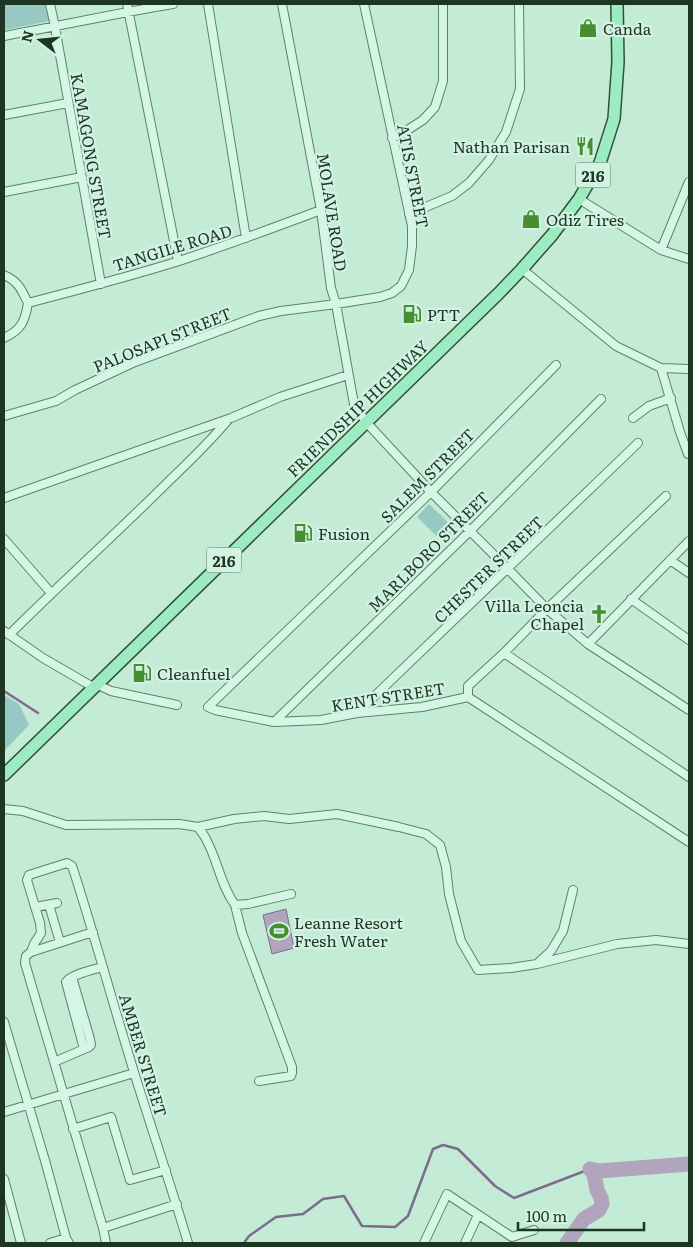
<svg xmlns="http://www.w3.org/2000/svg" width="693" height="1247" viewBox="0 0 693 1247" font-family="Literata,serif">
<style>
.green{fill:#98c8c2}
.water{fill:#b1a5be;stroke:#7c6d8b}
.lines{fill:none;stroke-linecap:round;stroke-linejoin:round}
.stream{stroke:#7c6d8b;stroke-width:2.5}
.river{stroke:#b1a5be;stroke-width:15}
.street-casing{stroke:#5b8467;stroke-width:10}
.primary-casing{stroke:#2f5237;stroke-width:14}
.street{stroke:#d6f6e5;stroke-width:8}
.primary{stroke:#9decc1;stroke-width:11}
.labels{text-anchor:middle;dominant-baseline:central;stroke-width:4.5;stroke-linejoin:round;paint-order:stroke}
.shield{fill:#d2f3e2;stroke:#546e5d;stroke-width:1}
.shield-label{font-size:15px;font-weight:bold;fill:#1e3524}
.poi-label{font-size:16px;fill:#1e3524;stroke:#d2f3e2;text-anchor:start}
.street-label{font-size:16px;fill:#1e3524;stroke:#d2f3e2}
</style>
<rect width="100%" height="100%" fill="#c3ebd6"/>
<path class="green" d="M4 4H51L55 20 4 30Z
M429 504 457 531 444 543 417 517Z
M4 695 19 704 29 725 4 751Z"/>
<path class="water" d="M286 909 294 948 272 954 263 915Z"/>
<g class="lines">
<path class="stream" d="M4 691 38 713
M244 1243 249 1236 276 1217 303 1214 323 1199 344 1196 362 1226 395 1227 408 1216 433 1149 443 1145 458 1149 495 1186 514 1198 590 1169"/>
<path class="river" d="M590 1169 599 1171 689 1164
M567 1243 584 1219 599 1210 602 1204 601 1198 597 1190 594 1174 590 1169"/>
<g class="street-casing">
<path id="street" d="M50 4 55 27 101 284
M127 4 178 261
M208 4 246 238
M282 4 321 210 331 288 336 304 354 404 366 422 431 492 508 569 547 609 588 644 689 710
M4 36C60 26 117 13 173 4
M4 115 68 103
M392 138 403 133 423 120 435 107 443 81V4
M4 192 82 177
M579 199 661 250 689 259
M409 214 452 196 469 183 489 160 506 132 520 89 519 4
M661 250 689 182
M522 269 616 346 661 368 689 369
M4 275C19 282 21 289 28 303
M28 303C78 290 127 277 176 262 225 246 273 228 321 210
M4 338C21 330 25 322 28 303
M661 368 680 432 688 454H689
M4 416 56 401 75 390 135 362 259 316 281 311 336 304 380 297 392 293 401 286 409 270 412 246V226L364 4
M633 418 649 406 671 398
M4 498 231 418 280 397 348 375
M4 539 51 593
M670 560 689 573
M631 599 689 640
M4 631 43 658 93 687
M9 635C62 582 118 532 171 479 191 460 211 440 229 419
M588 644 689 541
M504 653 689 777
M96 684 111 691 177 705
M468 697 422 707 357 713 321 720 274 722 215 710 208 707 431 492 556 365
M468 697V686L504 653 547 609 666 496
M468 697 689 842
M357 713 638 443
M274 722 470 531 601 399
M4 809 23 811 66 825 179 824 198 827C201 832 205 836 207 841 218 862 221 886 235 905L248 904 291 894
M198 827 234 819 264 816 289 819 337 814 399 827 426 834 440 845 446 867 449 894 461 941 478 970 511 968 537 964 617 944 656 940 689 944
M49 905 60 942
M235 905 242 933 292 1067V1073L291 1076 259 1081
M35 907 57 903
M31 952 93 932
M538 963 551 951 563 931 573 890
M4 1022 46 1164 66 1238 69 1243
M84 1049 66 982C72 974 92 970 103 967
M54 1062 89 1047 91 1045 90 1039 72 977
M4 1112 134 1073
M73 1129 111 1117 130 1180 166 1170
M4 1179 21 1243
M103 1228 177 1204
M50 1243 66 1238
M106 1243 103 1228 25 963 26 956 31 952 34 944 41 933 40 923 27 880 29 875 67 863 72 866 75 875C96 941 114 1007 134 1072 152 1130 171 1186 188 1243
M424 1243 447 1194 512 1237 534 1230
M465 1243 478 1215"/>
</g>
<g class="primary-casing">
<path id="primary" d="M4 775 499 293 522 269 552 235 579 199 600 163 614 119 618 62 617 4"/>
</g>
<use href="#street" class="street"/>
<use href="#primary" class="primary"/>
</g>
<defs>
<g id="shop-bare" transform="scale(1.5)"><path d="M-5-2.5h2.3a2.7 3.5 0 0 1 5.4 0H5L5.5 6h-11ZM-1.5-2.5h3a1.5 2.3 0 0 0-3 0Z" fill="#478e30" stroke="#d2f3e2" stroke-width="2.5" paint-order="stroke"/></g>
<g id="restaurant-bare" transform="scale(1.5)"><path d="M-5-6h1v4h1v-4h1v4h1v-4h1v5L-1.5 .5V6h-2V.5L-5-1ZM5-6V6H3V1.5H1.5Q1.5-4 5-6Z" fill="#478e30" stroke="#d2f3e2" stroke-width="2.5" paint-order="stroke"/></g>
<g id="fuel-bare" transform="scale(1.5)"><path d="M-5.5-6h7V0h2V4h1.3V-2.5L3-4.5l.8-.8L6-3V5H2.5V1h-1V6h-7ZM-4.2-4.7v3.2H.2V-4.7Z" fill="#478e30" stroke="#d2f3e2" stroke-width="2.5" paint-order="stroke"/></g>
<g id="church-bare" transform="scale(1.5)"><path d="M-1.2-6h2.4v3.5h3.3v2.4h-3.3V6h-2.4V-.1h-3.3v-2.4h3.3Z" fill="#478e30" stroke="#d2f3e2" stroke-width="2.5" paint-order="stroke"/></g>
<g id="stadium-bare" transform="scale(1.5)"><path d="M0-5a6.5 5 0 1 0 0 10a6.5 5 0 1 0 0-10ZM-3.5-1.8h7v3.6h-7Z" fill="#478e30" stroke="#d2f3e2" stroke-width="2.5" paint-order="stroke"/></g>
</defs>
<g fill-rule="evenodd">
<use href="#shop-bare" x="588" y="28"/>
<use href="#restaurant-bare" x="585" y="146"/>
<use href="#shop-bare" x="531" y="219"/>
<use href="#fuel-bare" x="412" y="314"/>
<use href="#fuel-bare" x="303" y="533"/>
<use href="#church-bare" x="599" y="614"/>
<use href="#fuel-bare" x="142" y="673"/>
<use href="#stadium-bare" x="279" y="931"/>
</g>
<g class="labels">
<g class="shield">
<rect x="575.5" y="162.5" width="35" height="25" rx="4"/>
<rect x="206.5" y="547.5" width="35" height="25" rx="4"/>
</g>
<g class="shield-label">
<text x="593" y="175">216</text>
<text x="224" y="560">216</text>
</g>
<g class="poi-label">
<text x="603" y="28">Canda</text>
<text x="570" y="146" text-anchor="end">Nathan Parisan</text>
<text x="546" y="219">Odiz Tires</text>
<text x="427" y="314">PTT</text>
<text x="318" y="533">Fusion</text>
<text x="584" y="605" text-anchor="end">Villa Leoncia<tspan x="584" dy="18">Chapel</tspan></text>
<text x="157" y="673">Cleanfuel</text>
<text x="294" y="922">Leanne Resort<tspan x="294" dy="18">Fresh Water</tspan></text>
</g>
<g class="street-label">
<text transform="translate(92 156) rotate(80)">KAMAGONG STREET</text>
<text transform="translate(414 176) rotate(79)">ATIS STREET</text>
<text transform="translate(333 212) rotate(81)">MOLAVE ROAD</text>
<text transform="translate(172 247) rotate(-17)">TANGILE ROAD</text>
<text transform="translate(162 339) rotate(-22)">PALOSAPI STREET</text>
<text transform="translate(357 408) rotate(-44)">FRIENDSHIP HIGHWAY</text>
<text transform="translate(427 475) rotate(-45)">SALEM STREET</text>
<text transform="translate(428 551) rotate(-45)">MARLBORO STREET</text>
<text transform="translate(488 569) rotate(-44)">CHESTER STREET</text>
<text transform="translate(388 696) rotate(-9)">KENT STREET</text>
<text transform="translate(144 1055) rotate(73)">AMBER STREET</text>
</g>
</g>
<rect width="693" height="1247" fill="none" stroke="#1e3524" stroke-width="10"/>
<g transform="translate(40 40) rotate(286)" stroke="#d2f3e2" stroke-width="4" paint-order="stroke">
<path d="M0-4L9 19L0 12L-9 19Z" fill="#1e3524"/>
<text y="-8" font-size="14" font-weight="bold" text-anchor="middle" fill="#1e3524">N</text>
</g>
<path d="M518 1222v8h126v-8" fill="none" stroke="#1e3524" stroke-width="2.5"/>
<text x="526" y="1222" font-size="15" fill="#1e3524" stroke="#d2f3e2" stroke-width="4" paint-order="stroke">100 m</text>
</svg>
